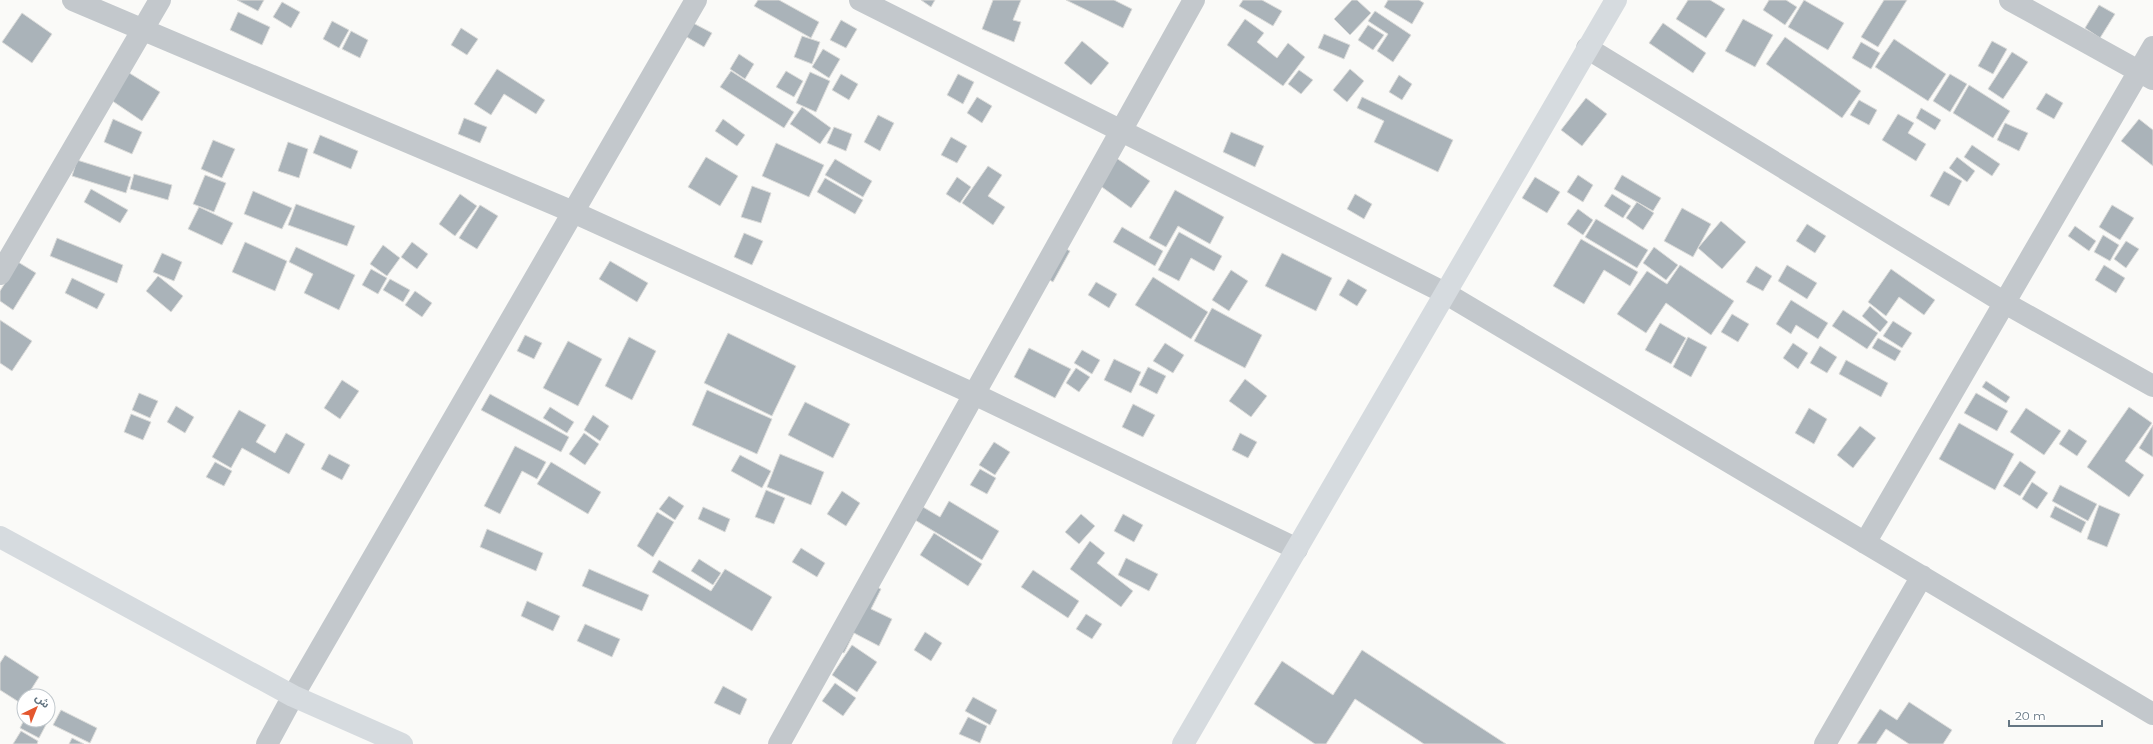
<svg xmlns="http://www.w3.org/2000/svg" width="2153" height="744" viewBox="0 0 2153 744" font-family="Montserrat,'Noto Sans Arabic',sans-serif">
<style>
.building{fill:#aab3b9;stroke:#dcdcda}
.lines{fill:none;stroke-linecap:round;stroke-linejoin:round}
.street{stroke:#c3c8cc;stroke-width:22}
.secondary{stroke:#d6dbdf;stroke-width:22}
</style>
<rect width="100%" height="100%" fill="#fafaf8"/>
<path class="building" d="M237 0H264L258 11Z
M758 0H779L819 22 811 38 754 6Z
M921 0H935L931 7Z
M993 0H1021L1013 20 1021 22 1014 42 982 29Z
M1066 0H1114L1132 9 1123 28Z
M1243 0H1262L1282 11 1273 26 1239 6Z
M1352 0H1357L1371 13 1350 35 1334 19Z
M1388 0H1419L1424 3 1412 24 1384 7Z
M1688 0H1710L1725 9 1706 38 1676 19Z
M1769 0H1786L1797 7 1785 25 1763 10Z
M1804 0 1844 23 1828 50 1788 27Z
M1884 0H1907L1878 47 1861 37Z
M282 2 300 12 291 28 273 17Z
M2099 5 2115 14 2100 38 2085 28Z
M1375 11 1411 35 1393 62 1377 51 1388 34 1368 21Z
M238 12 270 27 262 45 230 30Z
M22 13 52 34 32 63 2 42Z
M1245 19 1264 33 1257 42 1277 58 1288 43 1305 57 1283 86 1227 45Z
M1743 19 1773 35 1755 67 1725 51Z
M841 20 857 29 846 48 830 40Z
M332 21 349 30 339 48 323 39Z
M693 23 712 33 704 47 685 36Z
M1663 23 1706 53 1693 73 1649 43Z
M1368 25 1384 35 1373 50 1358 40Z
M461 28 478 39 467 55 451 45Z
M351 31 368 40 360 58 342 49Z
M1324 34 1350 45 1344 59 1318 48Z
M802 36 820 42 812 64 794 57Z
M1785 37 1861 91 1842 118 1766 64Z
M1894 39 1946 74 1928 101 1875 67Z
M1082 41 1109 63 1091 85 1064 63Z
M1992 41 2007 49 1993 74 1978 66Z
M1861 42 1880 53 1871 69 1852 58Z
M823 49 840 59 829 78 812 67Z
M2012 52 2028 62 2003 99 1988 89Z
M739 54 754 64 745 79 730 69Z
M497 69 545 100 536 114 504 94 491 115 474 104Z
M1350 69 1364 81 1347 102 1333 90Z
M1299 70 1313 80 1301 94 1288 84Z
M126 71 160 92 142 121 108 98Z
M731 71 794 112 784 128 720 87Z
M786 71 803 81 794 97 776 87Z
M810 72 830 81 816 112 796 103Z
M841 74 858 84 849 100 832 90Z
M958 74 974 82 963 104 947 95Z
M1950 74 1967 84 1950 112 1933 101Z
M1399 75 1412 84 1402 100 1389 92Z
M1969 85 2010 111 1993 138 1953 113Z
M2046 93 2063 103 2054 119 2036 109Z
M977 97 992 106 982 123 967 113Z
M1362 97 1453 140 1438 172 1374 142 1384 121 1357 108Z
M1586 98 1607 114 1582 146 1561 130Z
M1859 100 1877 110 1869 125 1850 115Z
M802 107 831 128 820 144 790 124Z
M1921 108 1941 120 1935 130 1916 118Z
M1898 114 1914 123 1908 133 1926 144 1916 161 1882 140Z
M878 115 894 123 880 151 864 142Z
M464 118 487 127 480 143 458 134Z
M113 119 142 132 132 154 104 142Z
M723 119 745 135 737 146 715 131Z
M2139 119 2153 130V166L2121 141Z
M2005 123 2028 133 2019 151 1997 140Z
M834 127 852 134 846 151 827 143Z
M1231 132 1264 146 1255 167 1223 152Z
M320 135 358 151 351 169 313 153Z
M951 137 967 146 957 163 941 155Z
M213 140 235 149 222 178 201 169Z
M288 142 308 149 299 178 278 171Z
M776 143 824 165 809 197 762 176Z
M1972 145 2000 164 1992 176 1964 157Z
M1106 151 1150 181 1131 208 1088 177Z
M706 157 738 176 720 206 688 187Z
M1957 157 1975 171 1967 182 1949 168Z
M835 159 872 181 863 197 825 175Z
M77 160 131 177 126 193 72 176Z
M988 166 1002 175 988 196 1005 207 993 225 962 203Z
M1944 171 1962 181 1949 206 1930 196Z
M134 174 172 185 168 200 130 189Z
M205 175 226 183 214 212 193 204Z
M1578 175 1593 185 1583 202 1567 192Z
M1622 175 1661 198 1653 211 1614 189Z
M957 177 971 187 960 203 946 194Z
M1535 177 1560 192 1547 213 1522 198Z
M825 178 863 200 855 214 817 192Z
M752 186 771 193 761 223 741 217Z
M91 189 128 210 120 223 84 202Z
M1175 190 1224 217 1210 244 1178 226 1166 247 1149 238Z
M253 191 292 208 282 229 244 214Z
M460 194 477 206 455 236 439 224Z
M1355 194 1372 204 1364 219 1347 209Z
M1612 194 1631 206 1623 218 1604 206Z
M1637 202 1654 213 1643 230 1626 218Z
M296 204 355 226 347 246 288 225Z
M480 205 498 216 477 249 459 238Z
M2112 205 2134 218 2120 240 2099 227Z
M199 207 233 223 222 245 188 229Z
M1682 208 1711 224 1693 257 1664 241Z
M1578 209 1593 220 1583 235 1567 224Z
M1596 219 1648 250 1637 268 1585 237Z
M1721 221 1746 242 1722 269 1698 248Z
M1807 224 1826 236 1815 253 1796 241Z
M2075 226 2096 241 2089 251 2068 236Z
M1122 227 1163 251 1155 266 1113 242Z
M1179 232 1222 256 1214 271 1191 258 1179 281 1158 270Z
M744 233 763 241 752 265 734 257Z
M2103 235 2119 245 2110 261 2094 252Z
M57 238 123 265 117 283 50 256Z
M1581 239 1638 272 1630 286 1604 270 1584 304 1553 286Z
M1052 241 1070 251 1053 282 1035 271Z
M2126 241 2139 249 2126 268 2114 259Z
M245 242 287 261 275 291 232 272Z
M412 242 428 254 417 269 401 257Z
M383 245 400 258 387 276 370 264Z
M296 247 355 275 339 310 304 293 313 274 289 262Z
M1654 247 1678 265 1666 280 1643 263Z
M162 253 182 262 174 281 153 272Z
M1282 253 1332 278 1316 311 1265 286Z
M610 261 648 283 637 302 599 279Z
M18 262 36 273 13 310 0 301V291Z
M1680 265 1734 301 1711 335 1666 303 1646 333 1617 314 1647 271 1667 284Z
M1787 265 1817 283 1807 299 1778 281Z
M2104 265 2125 278 2116 293 2095 280Z
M1756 266 1772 276 1763 291 1746 282Z
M371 269 387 278 378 294 362 285Z
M1891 269 1935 300 1924 315 1899 297 1886 316 1868 302Z
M1231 270 1248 281 1229 311 1212 300Z
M158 276 183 296 171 312 146 291Z
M1153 277 1208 312 1191 339 1135 305Z
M72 278 105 294 97 309 65 293Z
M390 279 410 290 403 302 383 290Z
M1348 279 1367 290 1357 306 1339 295Z
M1096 282 1117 294 1109 308 1088 295Z
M415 291 432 303 422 317 405 305Z
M1791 300 1828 323 1818 339 1796 325 1791 334 1776 324Z
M1870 306 1888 322 1880 332 1862 316Z
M1212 308 1262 335 1245 368 1194 341Z
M1843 310 1878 333 1867 349 1832 326Z
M1732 314 1749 324 1738 342 1721 332Z
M0 320 32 341 12 371 0 363Z
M1893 321 1912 333 1902 348 1883 336Z
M1660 323 1686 338 1671 364 1645 350Z
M728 333 796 366 772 416 704 383Z
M525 335 542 343 534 359 517 351Z
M629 337 656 351 632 400 605 386Z
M1688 337 1707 347 1691 377 1673 367Z
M1878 338 1901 351 1895 361 1872 348Z
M568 341 602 359 578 406 543 388Z
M1165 343 1184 355 1173 373 1153 361Z
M1793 343 1808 353 1798 369 1783 358Z
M1820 346 1837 357 1827 373 1810 363Z
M1029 348 1071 369 1055 398 1014 377Z
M1082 350 1100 360 1092 374 1074 363Z
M1114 359 1141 372 1131 393 1104 380Z
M1846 360 1888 383 1881 397 1839 374Z
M1148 367 1166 376 1157 394 1139 385Z
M1076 368 1090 377 1079 392 1066 383Z
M1245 379 1267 396 1251 417 1229 401Z
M342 380 359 391 340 419 324 408Z
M1986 381 2010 397 2006 403 1982 387Z
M707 390 772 419 757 454 692 425Z
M139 393 158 401 150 418 132 410Z
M1976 393 2008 411 1997 431 1964 413Z
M490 394 569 437 561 452 481 410Z
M805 402 850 424 833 458 788 435Z
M1133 404 1155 415 1143 437 1122 427Z
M176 406 194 417 185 433 167 422Z
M550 407 574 422 567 433 543 418Z
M2129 407 2152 423 2125 461 2144 475 2129 497 2087 467Z
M1809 408 1827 419 1814 444 1795 433Z
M2026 408 2061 431 2044 455 2010 432Z
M239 410 266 425 256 442 275 453 286 433 305 444 289 474 242 448 231 468 212 457Z
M131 414 151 422 143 440 124 432Z
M593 415 609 426 600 441 584 430Z
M1959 423 2014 454 1995 490 1939 459Z
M2153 425V457L2139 448Z
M1860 426 1876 438 1853 468 1837 455Z
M2069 429 2087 441 2077 456 2059 444Z
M584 433 599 444 585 465 569 454Z
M1240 433 1257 442 1248 458 1232 450Z
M994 442 1010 452 995 475 979 465Z
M515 446 546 462 537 479 522 471 500 514 484 506Z
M329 454 350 465 342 480 321 469Z
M780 454 824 472 811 505 767 487Z
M740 455 771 471 762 488 731 471Z
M2020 461 2036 472 2020 496 2003 486Z
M215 462 232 471 224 486 206 477Z
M551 462 601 492 588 514 537 484Z
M980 469 996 478 987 494 970 485Z
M2032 482 2048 493 2037 509 2022 499Z
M2060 485 2097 504 2088 521 2052 501Z
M766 490 785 498 774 524 755 517Z
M842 491 860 503 846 526 827 514Z
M669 496 684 506 675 520 659 509Z
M949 501 999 531 982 560 915 520 923 507 940 517Z
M2099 505 2120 514 2107 547 2087 539Z
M2055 506 2086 522 2081 533 2050 517Z
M703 507 730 519 725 532 698 519Z
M657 512 674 522 653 557 637 546Z
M1081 514 1095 526 1079 544 1065 532Z
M1123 514 1143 525 1134 542 1114 531Z
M487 529 543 553 536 571 480 547Z
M934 533 982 564 968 586 920 555Z
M1090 541 1105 553 1097 563 1133 591 1121 607 1070 569Z
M801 548 825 563 817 577 792 562Z
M1126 558 1158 574 1149 591 1118 575Z
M699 559 721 573 713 585 691 571Z
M659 560 711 591 725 569 772 597 752 631 652 572Z
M589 569 649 595 642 611 582 586Z
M1033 570 1079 601 1068 618 1021 587Z
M860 579 881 589 871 609 892 619 879 646 854 633 844 653 827 645Z
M527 601 560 616 553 631 521 616Z
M1086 614 1102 624 1092 639 1076 629Z
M585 624 620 639 612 657 577 641Z
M925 632 942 643 931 661 914 650Z
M852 645 877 662 857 692 832 675Z
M1362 650 1506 744H1424L1355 699 1326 744H1315L1254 704 1282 661 1333 695Z
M5 655 39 677 27 696H24L22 704 0 690V663Z
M835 683 856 698 843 716 822 701Z
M723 686 747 699 740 715 714 703Z
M973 697 997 710 990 725 965 711Z
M1909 702 1952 730 1943 744H1909L1886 729 1876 744H1857L1880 709 1897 720Z
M61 710 97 728 90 743 53 725Z
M968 717 987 726 980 743 959 734Z
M48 719H49L39 738 20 728 24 720Z
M21 731 38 741 37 744H13Z
M72 738 84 744H69Z"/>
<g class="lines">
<path class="street" d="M73 0 573 212 974 394 1297 549
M860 0 1445 293 2153 714
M2010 0 2153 79
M1587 48 2005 303 2153 386
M0 274 160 0
M1865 543 2153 47
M267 744 293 696 696 0
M779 744 1194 0
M1825 744 1922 576"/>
<path class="secondary" d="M0 537 293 696 402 744
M1183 744 1616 0"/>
</g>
<g transform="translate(36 708) rotate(43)"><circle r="19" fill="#ffffff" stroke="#c1c8cd"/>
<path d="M0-3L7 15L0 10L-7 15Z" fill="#e4572e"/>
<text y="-6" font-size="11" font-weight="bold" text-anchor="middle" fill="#657683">ش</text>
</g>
<path d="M2009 720v6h93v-6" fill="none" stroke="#657683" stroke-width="2"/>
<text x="2015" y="720" font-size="12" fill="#657683" stroke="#ffffff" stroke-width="3" paint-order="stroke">20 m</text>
</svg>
